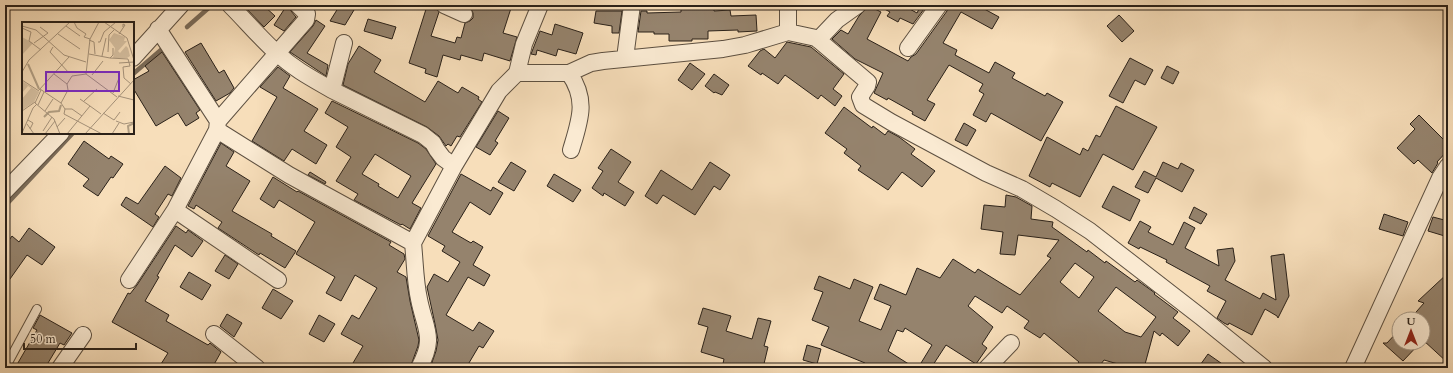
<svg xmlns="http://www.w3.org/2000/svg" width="1453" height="373" viewBox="0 0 1453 373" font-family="Cardo,serif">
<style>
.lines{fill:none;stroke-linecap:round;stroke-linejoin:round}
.stream{stroke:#7b6c59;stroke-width:4.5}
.building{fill:#95836d;stroke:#2a2119;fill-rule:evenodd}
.service-casing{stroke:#5d5041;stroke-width:10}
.minor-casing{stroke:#5d5041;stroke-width:18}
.service{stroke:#faead2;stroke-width:8}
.minor{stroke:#faead2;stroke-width:16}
.inset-river{fill:none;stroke:#b19e83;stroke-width:2}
.inset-road{fill:none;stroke:#a5927a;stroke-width:1}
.view{fill:#7b2cbf;fill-opacity:0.15;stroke:#7b2cbf;stroke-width:2}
.inset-edge{fill:none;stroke:#2a2119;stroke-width:2}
</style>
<rect width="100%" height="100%" fill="#f7deba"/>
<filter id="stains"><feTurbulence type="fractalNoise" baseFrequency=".005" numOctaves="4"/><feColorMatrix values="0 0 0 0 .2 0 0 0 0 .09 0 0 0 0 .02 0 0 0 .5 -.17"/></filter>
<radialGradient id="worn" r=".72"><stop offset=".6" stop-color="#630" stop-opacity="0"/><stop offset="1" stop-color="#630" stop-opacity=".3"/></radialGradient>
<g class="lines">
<path class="stream" d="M187 27 212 5
M133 74 162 49
M5 206 73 133"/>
</g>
<path class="building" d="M243 5H263L275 16 264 27Z
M287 5H289L291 11 296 17 284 31 274 25Z
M340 5H346L354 10 345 25 330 21Z
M471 5H512L503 33 517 37 510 61 484 53 482 61 461 55 460 60 443 55 437 77 425 73 426 69 409 63 427 6 435 8 439 12 431 36 455 43 457 37 461 38 465 23 470 21 473 18V13L470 7Z
M681 5H714V11L730 10 731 16 756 15 757 31 738 32V30L708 31V39H692V41H669V34H654V32H638L641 11H647V13L681 12Z
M867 5 881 12 867 39 908 61 911 57 916 54 947 11 948 5H977L999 17 992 29 961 12 943 43 957 50 955 55 989 73 995 62 1015 73 1012 78 1045 96 1047 93 1063 102 1041 141 991 113 986 122 973 115 984 94 979 91 983 84 949 65 927 100 935 104 925 121 912 114 913 112 888 98 887 100 874 93 883 73 855 59 832 39 841 30 848 34 859 16 866 9Z
M877 5H907L906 7 917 13 921 5H927L913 24 900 18 898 22 887 16 890 12Z
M596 11H622L619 33H612V26L594 23Z
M1119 15 1134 31 1122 42 1107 26Z
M368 19 396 27 392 39 364 31Z
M316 20 325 26 307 53 328 65 326 76 290 52 313 26Z
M555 24 583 33 576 54 558 49 556 56 537 50 536 55 531 54 540 31 552 35Z
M787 42 811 47 844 74 833 89 842 96 835 106 821 95 818 99 785 75 778 84 762 73 761 75 748 66 760 51 764 49 775 58Z
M201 43 219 73 224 70 234 88 230 93 216 101 185 52Z
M359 46 381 60 374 72 425 102 438 81 458 93 462 87 479 97 478 99 482 102 460 137 457 136 451 146 448 144 446 146 439 136 427 127 343 85 348 64Z
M162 52 200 110 196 113 199 118 186 126 178 113 156 126 133 88V80L149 71 145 66Z
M1130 58 1153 70 1145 85 1135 80 1123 103 1109 96Z
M690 63 705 74 692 90 678 80Z
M1167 66 1179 72 1173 84 1161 78Z
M278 67 290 76 283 88 318 109 304 131 327 145 316 164 292 149 284 161 252 141 277 97 260 87Z
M714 74 729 85 722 95 715 92 714 93 705 86Z
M332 101 418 143 426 149 436 164 412 203 421 208 410 229 402 224 401 225 354 200 358 194 336 181 351 157 336 147 348 127 325 113ZM375 154 411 176 398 198 378 186 379 184 362 174Z
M1116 106 1157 127 1133 170 1103 154 1080 197 1052 183 1050 187 1029 176 1047 137 1080 155 1083 148 1088 151 1096 135 1100 137Z
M844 107 872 128 873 126 885 135 888 131 899 137 915 149 911 154 935 171 922 187 902 172 888 190 858 170 861 166 844 153 847 149 825 133Z
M498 111 509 118 495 141 498 143 490 155 476 147Z
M1419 115 1448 144V150L1437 162 1438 163 1432 173 1418 160 1414 164 1397 148 1415 129 1410 124Z
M964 123 976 130 967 146 955 140Z
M84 141 109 159 111 156 123 164 113 178 111 177 98 196 83 186 89 179 68 164Z
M221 143 234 152 226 166 250 181 232 211 272 234 271 236 296 251 285 268 260 253 259 255 218 228 222 222 196 205 194 209 188 206Z
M611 149 631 162 618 182 634 192 625 206 604 193 603 196 592 188 603 171 598 168Z
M511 162 526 171 514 191 498 182Z
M710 162 730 175 720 190 714 186 695 215 663 195 657 204 645 196 661 170 692 190Z
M1163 162 1178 169 1181 163 1194 170 1182 192 1156 178 1148 193 1135 187 1144 171 1156 177Z
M165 166 181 178 172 196 168 194 155 214 159 217 153 227 121 205 126 197 138 204Z
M310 172 326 182 325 184 308 175Z
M461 174 491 191 493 187 503 193 490 215 470 202 452 232 471 243 473 241 483 247 473 265 490 275 484 286 468 277 446 315 473 331 479 322 494 331 483 348 479 346 466 368H430L436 351 438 340 435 324 427 287 434 274 448 282 460 262 442 251 445 246 428 236Z
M554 174 581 190 573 202 547 186Z
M273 177 297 192 298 191 391 242 389 245 404 254 405 259 397 272 406 277 410 301 419 340 418 346 410 368H361L353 363 363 346 341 334 352 315 359 319 377 288 355 275 341 301 326 293 335 277 296 254 315 222 279 200 274 208 260 199Z
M1113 186 1140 200 1130 221 1102 207Z
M1006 195 1016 197 1032 206 1031 219 1053 222 1052 227 1087 252 1088 250 1105 263 1106 261 1135 282 1137 280 1155 293 1154 294 1178 312 1173 318 1190 331 1178 346 1162 333 1160 336 1154 331 1144 368H1132L1104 360 1098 368H1074L1079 362 1044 333 1040 338 1024 328 1029 321 1007 306 1002 313 975 296 968 306 993 327 982 344 987 348 976 364 946 345 931 368H918L932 345 905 328 903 332 897 330 888 351 915 368H863L865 363 821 345 829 327 812 320 823 292 814 289 819 276 850 289 854 279 873 287 859 321 881 330 891 306 874 299 880 284 906 295 917 268 940 278 953 259 975 273 978 269 1020 295 1051 258 1047 256 1059 240 1018 235 1015 255 1000 254 1003 232 981 229 984 205 1005 207ZM1075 263 1094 277 1079 298 1060 282ZM1116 287 1156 317 1141 337 1125 332 1098 311Z
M1194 207 1207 214 1201 224 1189 218Z
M1384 214 1408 222 1403 236 1379 229Z
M1433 217 1448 221V237L1428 231Z
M1140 221 1151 227 1148 232 1173 245 1184 222 1195 228 1185 248 1219 266 1217 250 1233 248 1235 261 1225 280 1260 299 1263 293 1276 300 1271 256 1284 254 1289 296 1278 318 1277 316 1265 309 1252 335 1229 323 1228 325 1224 323 1217 318 1226 301 1207 291 1210 286 1166 262 1167 260 1140 247 1139 249 1128 243Z
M176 226 186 233 188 230 203 241 192 257 175 245 157 276 159 277 145 301 169 315 166 321 208 345 210 343 221 352 212 368H168L161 364 168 353 112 322 128 293 130 294 137 285Z
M29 228 55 247 42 265 27 255 5 286V246L12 236 19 242Z
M225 255 238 264 229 279 215 271Z
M189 272 211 285 202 300 180 287Z
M1448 273V363L1423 340V319H1410L1424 303 1418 301Z
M273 289 293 301 281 319 262 308Z
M703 308 731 316 726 331 752 339 758 318 771 321 764 346 768 347 763 368H722L724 359 701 352 708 327 698 324Z
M227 314 242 323 234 337 220 326Z
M40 315 72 333 64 345 60 343 45 368H15L37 330 33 328Z
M319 315 335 324 324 342 309 334Z
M1399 330V343H1420L1403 361 1383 343H1387Z
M807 345 821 349 817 364 803 360Z
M1208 354 1228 368H1198Z"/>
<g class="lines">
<g class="service-casing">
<path id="service" d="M5 368 37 309"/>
</g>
<g class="minor-casing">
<path id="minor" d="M230 5C246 21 261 39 278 54 294 69 313 79 332 90
M444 5 464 14
M788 5V32
M158 29 218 121 217 130 289 175 413 243 454 166 499 91 517 73H569L591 63 603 61 723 49 745 45 788 32 816 38 868 82 867 86 860 97 863 105 891 122 986 173 1022 189 1056 209 1090 231 1201 317 1264 368
M818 40 837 20 858 5
M344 43 332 90 423 135 433 143 437 150 443 158 454 166
M908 48 939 5
M133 58 181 5
M625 58 632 5
M517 73 524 44 540 5
M569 73C588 100 580 120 571 150
M218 121 306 20 307 14 298 5
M5 191 61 133
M175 210 278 280
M413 243C415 262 415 281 419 299 425 330 436 337 419 368
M129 280 175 210 217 130
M214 334 257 368
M60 368 83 335
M987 368 1011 343
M1353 368 1440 178 1448 166"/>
</g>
<use href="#service" class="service"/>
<use href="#minor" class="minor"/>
</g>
<g transform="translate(22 22)">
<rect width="112" height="112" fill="#f7deba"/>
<path d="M92 11 103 15 102 19H105L96 29 98 31 104 24 106 26 108 34 105 36H91L93 26 87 18ZM0 15 11 21 0 33ZM0 59 17 70 12 80 0 88V77L9 66 6 64 0 71Z" fill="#d4be9f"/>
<path class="inset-river" d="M6 42 17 67M22 95 27 90 37 89 39 83M107 112 106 104 112 101"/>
<path class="inset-road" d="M52 0 55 6 64 12 62 15 68 17M82 0 105 16 112 38M0 4 14 8 42 33 64 40M44 4 58 14M0 6 9 10 7 19 19 28M36 12 58 27M97 12 103 3 101 2V5M67 18 72 20 73 32M76 20H78L82 10 94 0M12 21 26 11 18 5M31 25 28 30 47 51M86 30 87 13 92 8M67 32 88 36 91 33V26M80 34 84 16M88 36 106 37 108 44 101 45M97 41 112 40M101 45 102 56 109 62M0 50 7 38 48 0M32 52 45 62 50 54 64 52M64 52 68 17 77 0M64 52 95 75M70 53 81 39M0 58 17 69M18 67 39 81 43 87 42 92 80 112M17 68 47 35M19 68 13 81 32 97 38 112M91 71 97 56M96 74 112 78M58 77 68 84M62 79 75 67M39 81 46 68 45 62M16 83 22 70M43 87H50L60 94M0 89 13 80M23 89 31 77M81 91 92 98 98 90M6 98 11 101 8 107M94 99 102 102 112 100M5 102 12 112M35 105 43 96M21 109 30 95M0 111 11 86 15 82M23 112 33 99M45 112 68 84 79 92M63 112 112 58M90 112 97 101"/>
<path class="view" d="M24 50H97V69H24Z"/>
<rect width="112" height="112" class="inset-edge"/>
</g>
<rect width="1453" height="373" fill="none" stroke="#f7deba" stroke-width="20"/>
<rect x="6" y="6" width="1441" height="361" fill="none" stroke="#2a2119" stroke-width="2"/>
<rect x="10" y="10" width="1433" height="353" fill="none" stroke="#2a2119"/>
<g transform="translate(1411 331)"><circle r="19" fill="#faead2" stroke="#a79a88"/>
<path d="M0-3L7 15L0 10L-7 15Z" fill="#8f2418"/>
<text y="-6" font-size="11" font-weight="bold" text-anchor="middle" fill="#2a2119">U</text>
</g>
<path d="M24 343v6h112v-6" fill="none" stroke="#2a2119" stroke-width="2"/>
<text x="30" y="343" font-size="12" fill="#2a2119" stroke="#faead2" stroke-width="3" paint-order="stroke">50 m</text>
<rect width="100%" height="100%" filter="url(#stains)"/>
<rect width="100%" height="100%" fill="url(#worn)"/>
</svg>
